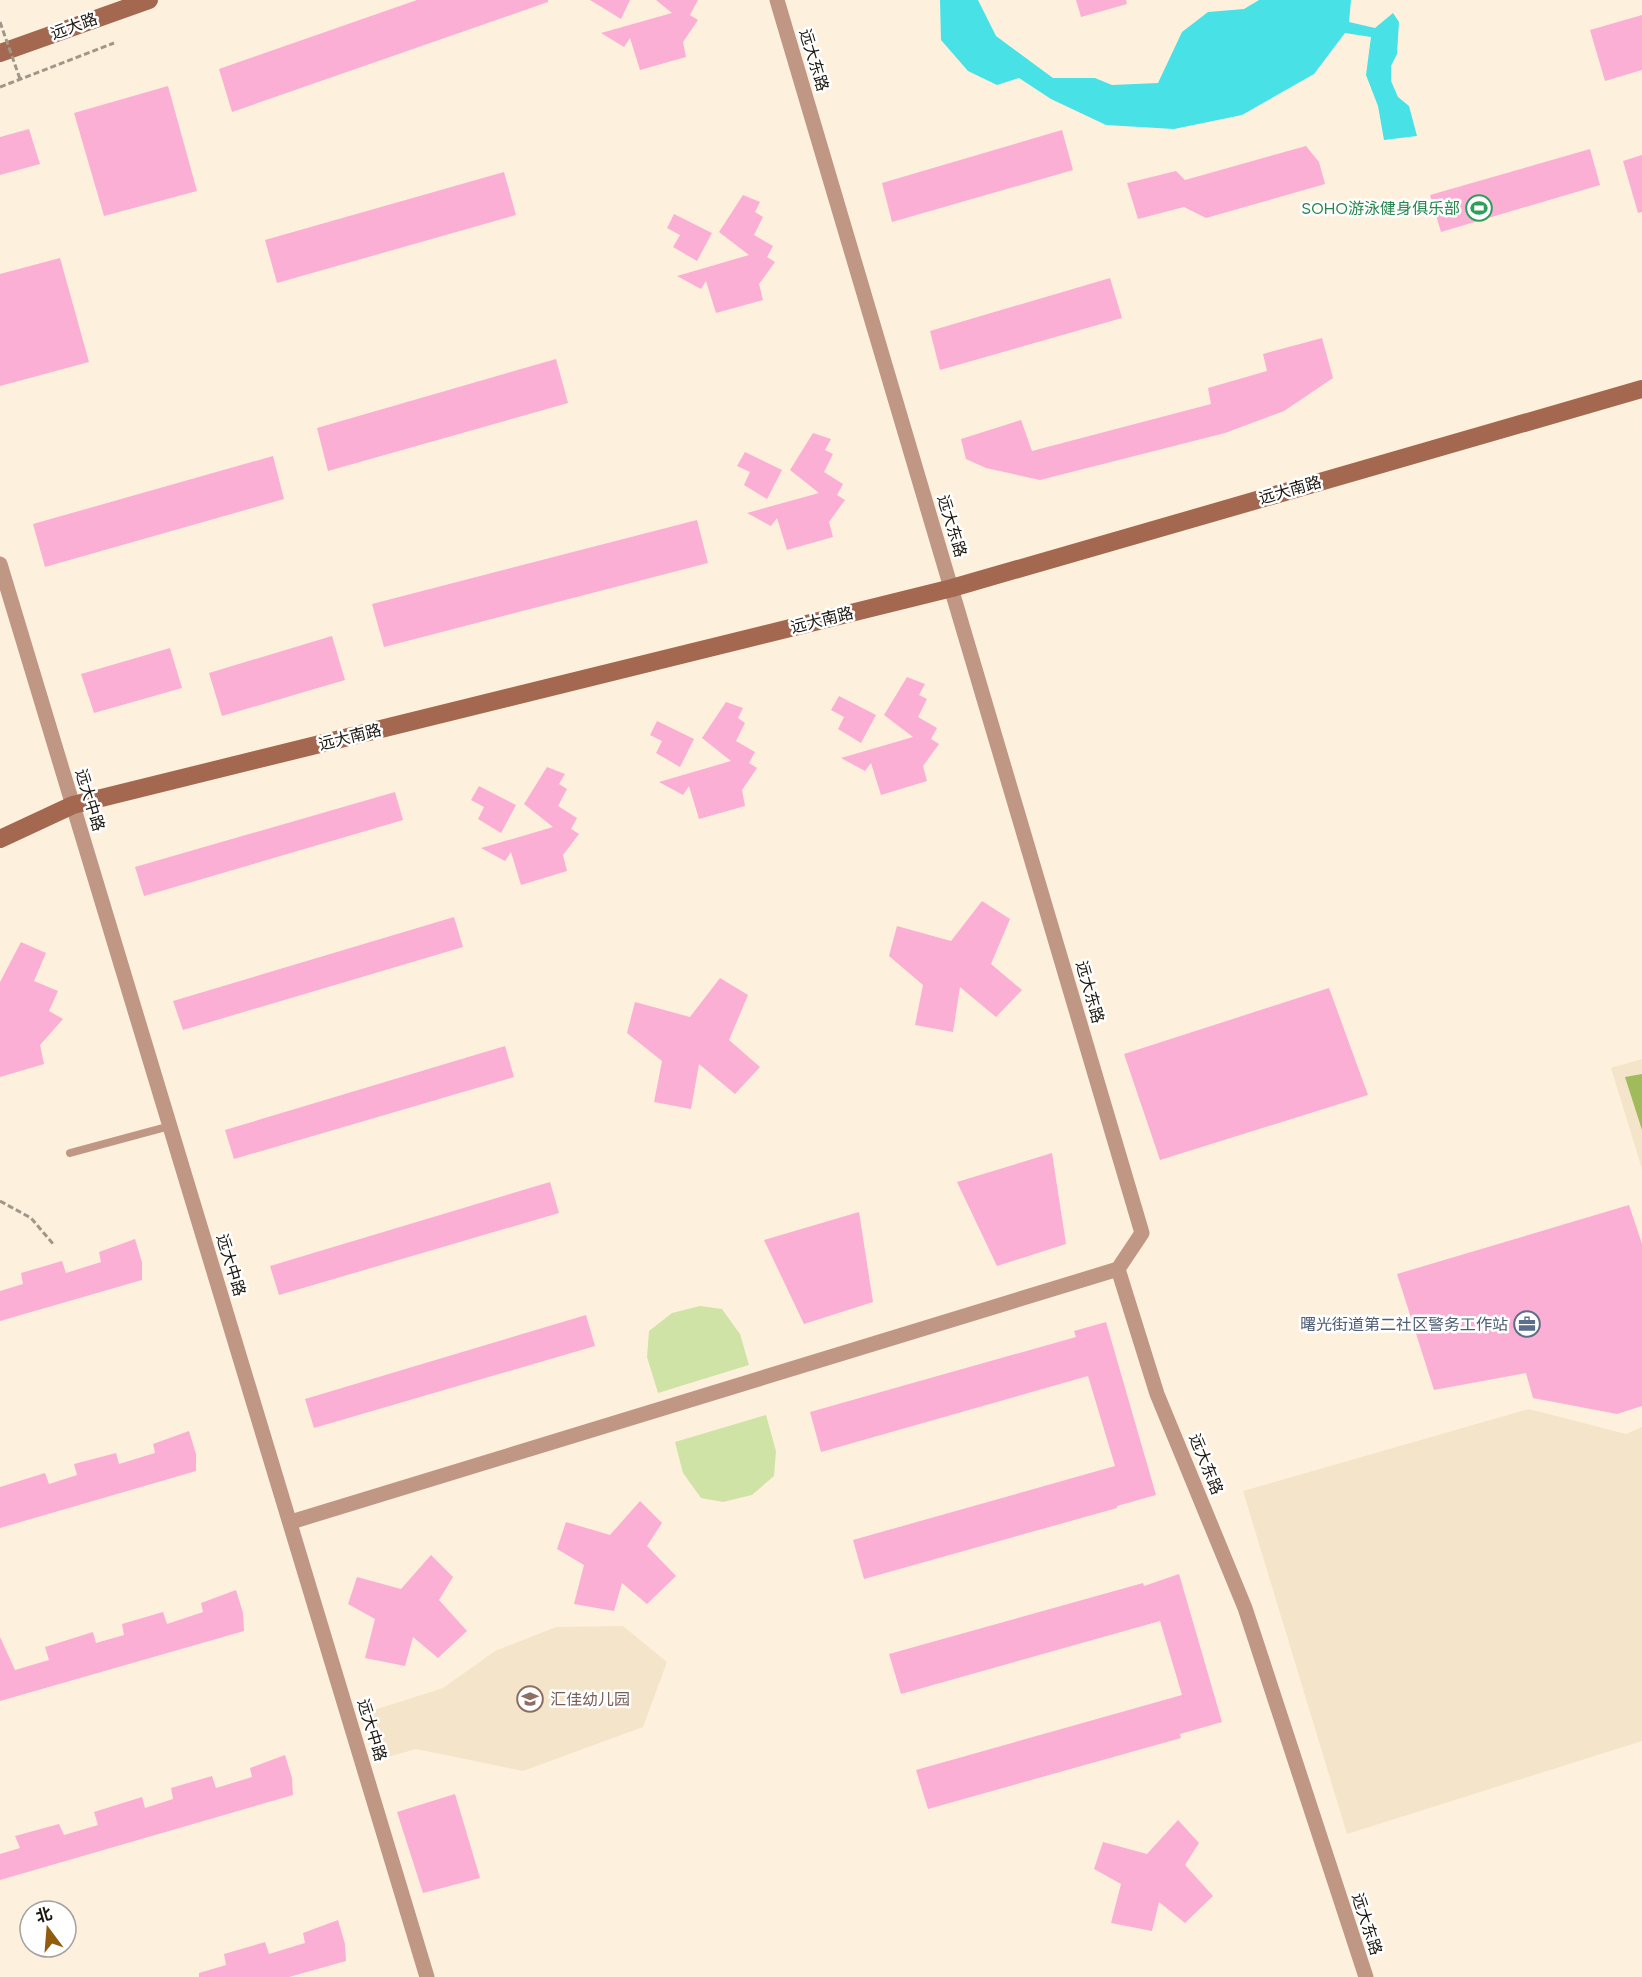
<svg xmlns="http://www.w3.org/2000/svg" width="1642" height="1977" viewBox="0 0 1642 1977" font-family="Figtree,'Noto Sans SC',sans-serif">
<style>
.built{fill:#f4e4ca}
.green{fill:#d0e3a7}
.forest{fill:#a0bb5c}
.water{fill:#47e1e6}
.building{fill:#fbafd4}
.lines{fill:none;stroke-linecap:round;stroke-linejoin:round}
.path{stroke:#a09788;stroke-width:3;stroke-dasharray:6 3;stroke-linecap:butt}
.lane{stroke:#c09685;stroke-width:8}
.street{stroke:#c09685;stroke-width:15}
.secondary{stroke:#a46850;stroke-width:18}
.path-bridge{stroke:#a09788;stroke-width:3;stroke-dasharray:6 3;stroke-linecap:butt}
.labels{text-anchor:middle;dominant-baseline:central;stroke-width:5;stroke-linejoin:round;paint-order:stroke}
.street-label{font-size:16px;fill:#1b1710;stroke:#fff}
.leisure-label{font-size:16px;fill:#27864d;stroke:#fff;text-anchor:end}
.service-label{font-size:16px;fill:#4e5e75;stroke:#fff;text-anchor:end}
.education-label{font-size:16px;fill:#785e54;stroke:#fff;text-anchor:start}
</style>
<rect width="100%" height="100%" fill="#fdf1dd"/>
<path class="built" d="M1642 1059V1169L1611 1068Z
M1529 1409 1626 1434 1642 1427V1741L1347 1834 1243 1491Z
M623 1626 667 1662 643 1727 523 1771 416 1749 381 1759 371 1711 443 1688 495 1651 556 1627Z"/>
<path class="green" d="M700 1306 722 1309 740 1334 749 1365 658 1393 647 1357 649 1331 672 1313Z
M766 1415 776 1451 774 1476 752 1495 723 1502 701 1498 683 1473 675 1442Z"/>
<path class="forest" d="M1642 1074V1130L1625 1077Z"/>
<path class="water" d="M940 0H978L996 36 1053 78H1095L1112 85 1158 83 1182 32 1208 12 1244 9 1259 0H1351L1349 22 1375 28 1393 13 1399 22 1397 54 1391 66V81L1398 97 1409 106 1417 136 1384 140 1378 106 1366 75 1371 37 1345 33 1314 74 1242 115 1174 129 1106 125 1051 99 1019 78 997 85 968 71 941 40Z"/>
<path class="building" d="M417 0H548V2L232 112 219 69Z
M590 0H630L621 19Z
M656 0H698L690 15 698 20 683 42 686 57 640 70 630 38 624 47 601 33 672 13Z
M1076 0H1126L1127 4 1081 17Z
M1642 15V70L1605 81 1590 30Z
M168 86 197 191 104 216 74 113Z
M29 129 40 164 0 175V137Z
M1062 130 1073 170 892 222 882 183Z
M1306 146 1319 162 1325 184 1206 218 1184 207 1138 219 1127 183 1176 171 1185 180Z
M1590 149 1600 185 1441 232 1430 195Z
M1642 155V212L1638 213 1623 161Z
M504 172 516 215 277 283 265 240Z
M743 195 760 202 755 212 763 217 754 235 773 246 767 257 775 262 759 284 763 300 716 313 706 281 701 289 677 276 749 255 719 232Z
M674 214 712 233 697 261 673 247 680 235 667 228Z
M60 258 89 362 0 386V274Z
M1110 278 1122 318 940 370 930 331Z
M1322 338 1333 378 1284 411 1225 433 1040 480 986 468 966 459 961 439 1021 420 1032 451 1211 404 1208 388 1267 371 1263 354Z
M556 359 568 403 328 471 317 428Z
M813 433 831 439 825 450 833 454 824 472 843 484 837 495 845 500 829 522 833 537 787 550 777 518 771 526 747 513 819 493 790 470Z
M745 452 782 470 767 499 744 485 750 472 737 466Z
M273 456 284 499 45 567 33 524Z
M697 520 708 563 384 647 372 604Z
M332 636 345 680 222 716 209 673Z
M170 648 182 688 94 713 81 674Z
M907 677 925 684 919 695 927 699 918 717 937 728 931 739 939 744 923 766 927 781 881 795 871 763 865 771 841 758 913 737 884 715Z
M839 696 876 715 861 743 838 729 844 717 831 710Z
M726 702 743 708 738 718 745 723 736 741 755 752 749 763 757 768 742 790 745 806 699 819 689 786 683 795 659 782 731 761 702 738Z
M657 721 694 739 680 767 656 753 662 741 650 735Z
M547 767 565 774 559 784 567 789 558 806 577 818 571 829 579 834 563 855 567 871 521 885 511 852 505 861 481 848 553 827 524 804Z
M479 786 516 805 501 833 478 819 484 807 471 800Z
M395 792 403 820 144 896 135 867Z
M982 901 1010 919 991 964 1022 990 996 1017 960 987 953 1032 915 1025 923 985 889 956 897 926 951 941Z
M454 917 463 947 183 1030 173 1001Z
M21 942 46 953 34 981 58 991 49 1011 63 1019 40 1045 44 1064 0 1077V982Z
M720 978 748 995 729 1040 760 1067 735 1094 699 1064 691 1109 654 1102 662 1061 627 1033 635 1002 690 1017Z
M1329 988 1368 1095 1160 1160 1124 1054Z
M505 1046 514 1077 234 1159 225 1130Z
M1052 1153 1066 1244 997 1266 957 1182Z
M550 1182 559 1213 279 1295 270 1266Z
M1629 1205 1642 1244V1406L1617 1414 1533 1398 1526 1373 1434 1390 1397 1274Z
M859 1212 873 1302 804 1324 764 1240Z
M135 1239 142 1262V1280L0 1321V1291L23 1284 21 1273 62 1261 66 1273 101 1262 99 1252Z
M586 1315 595 1346 314 1428 305 1399Z
M1106 1322 1156 1495 1117 1506V1508L864 1579 853 1540 1115 1466 1088 1376 821 1452 810 1412 1076 1337 1074 1331Z
M189 1431 196 1454V1471L0 1528V1487L45 1473 49 1484 77 1475 74 1464 116 1453 119 1464 155 1453 153 1444Z
M640 1501 662 1523 647 1546 676 1576 647 1604 622 1583 614 1611 574 1604 584 1565 557 1549 566 1522 610 1535Z
M431 1555 453 1577 439 1600 467 1631 438 1658 413 1637 405 1666 365 1658 375 1619 348 1604 357 1577 401 1589Z
M1179 1574 1222 1722 1180 1734 1181 1738 928 1809 916 1770 1182 1695 1160 1621 901 1694 889 1654 1143 1583 1144 1586Z
M236 1590 243 1613 244 1631 0 1701V1637L15 1670 49 1660 45 1647 93 1632 96 1643 124 1635 122 1624 163 1612 167 1624 203 1612 201 1603Z
M285 1755 292 1778 293 1795 0 1880V1854L20 1848 15 1836 59 1824 64 1835 98 1825 94 1812 142 1797 145 1808 173 1799 171 1788 212 1776 216 1788 252 1777 250 1768Z
M455 1794 480 1878 423 1893 397 1812Z
M1178 1820 1199 1843 1185 1865 1213 1896 1185 1923 1159 1902 1152 1931 1111 1923 1121 1884 1094 1869 1103 1842 1147 1854Z
M338 1920 345 1944 346 1961 289 1977H199V1973L226 1965 224 1954 265 1942 269 1954 305 1943 303 1933Z"/>
<g class="lines">
<path class="path" d="M0 87 114 43
M0 1201 31 1218 54 1245"/>
<path class="lane" d="M70 1153 170 1126"/>
<path class="street" d="M777 0 1142 1233 1118 1269 1157 1394 1245 1608 1366 1977
M0 564 427 1977
M291 1522 1118 1269"/>
<path class="secondary" d="M0 53 149 0
M0 839 73 805 952 588 1642 389"/>
<path class="path-bridge" d="M0 22 20 79"/>
</g>
<defs>
<g id="stadium-ring" transform="scale(1.35)"><circle r="9.5" fill="#fff" stroke="#2e9e5b" stroke-width="1.5"/><path d="M0-5a6.5 5 0 1 0 0 10a6.5 5 0 1 0 0-10ZM-3.5-1.8h7v3.6h-7Z" fill="#2e9e5b"/></g>
<g id="office-ring" transform="scale(1.35)"><circle r="9.5" fill="#fff" stroke="#5c6f8a" stroke-width="1.5"/><path d="M-6-3h4V-5.5h4V-3h4V5H-6ZM-1-4.5V-3h2v-1.5ZM-6 0V1H6V0Z" fill="#5c6f8a"/></g>
<g id="school-ring" transform="scale(1.35)"><circle r="9.5" fill="#fff" stroke="#8d6e63" stroke-width="1.5"/><path d="M0-5L7-2L0 1L-7-2ZM-4 1L0 2.5L4 1V4Q0 6-4 4Z" fill="#8d6e63"/></g>
</defs>
<g fill-rule="evenodd">
<use href="#stadium-ring" x="1479" y="208"/>
<use href="#office-ring" x="1527" y="1324"/>
<use href="#school-ring" x="530" y="1699"/>
</g>
<g class="labels">
<g class="street-label">
<text transform="translate(74 26) rotate(-20)">远大路</text>
<text transform="translate(814 60) rotate(73)">远大东路</text>
<text transform="translate(1290 490) rotate(-16)">远大南路</text>
<text transform="translate(952 526) rotate(73)">远大东路</text>
<text transform="translate(822 620) rotate(-14)">远大南路</text>
<text transform="translate(350 737) rotate(-14)">远大南路</text>
<text transform="translate(90 800) rotate(73)">远大中路</text>
<text transform="translate(1090 992) rotate(74)">远大东路</text>
<text transform="translate(231 1265) rotate(73)">远大中路</text>
<text transform="translate(1206 1464) rotate(68)">远大东路</text>
<text transform="translate(372 1730) rotate(73)">远大中路</text>
<text transform="translate(1367 1924) rotate(72)">远大东路</text>
</g>
<g class="leisure-label">
<text x="1460" y="208">SOHO游泳健身俱乐部</text>
</g>
<g class="service-label">
<text x="1508" y="1324">曙光街道第二社区警务工作站</text>
</g>
<g class="education-label">
<text x="550" y="1699">汇佳幼儿园</text>
</g>
</g>
<g transform="translate(48 1929) rotate(344)"><circle r="28" fill="#ffffff" stroke="#a4a29f" stroke-width="1.5"/>
<path d="M0-4.5L10 22L0 15L-10 22Z" fill="#915c10"/>
<text y="-9" font-size="16" font-weight="bold" text-anchor="middle" fill="#1b1710">北</text>
</g>
</svg>
